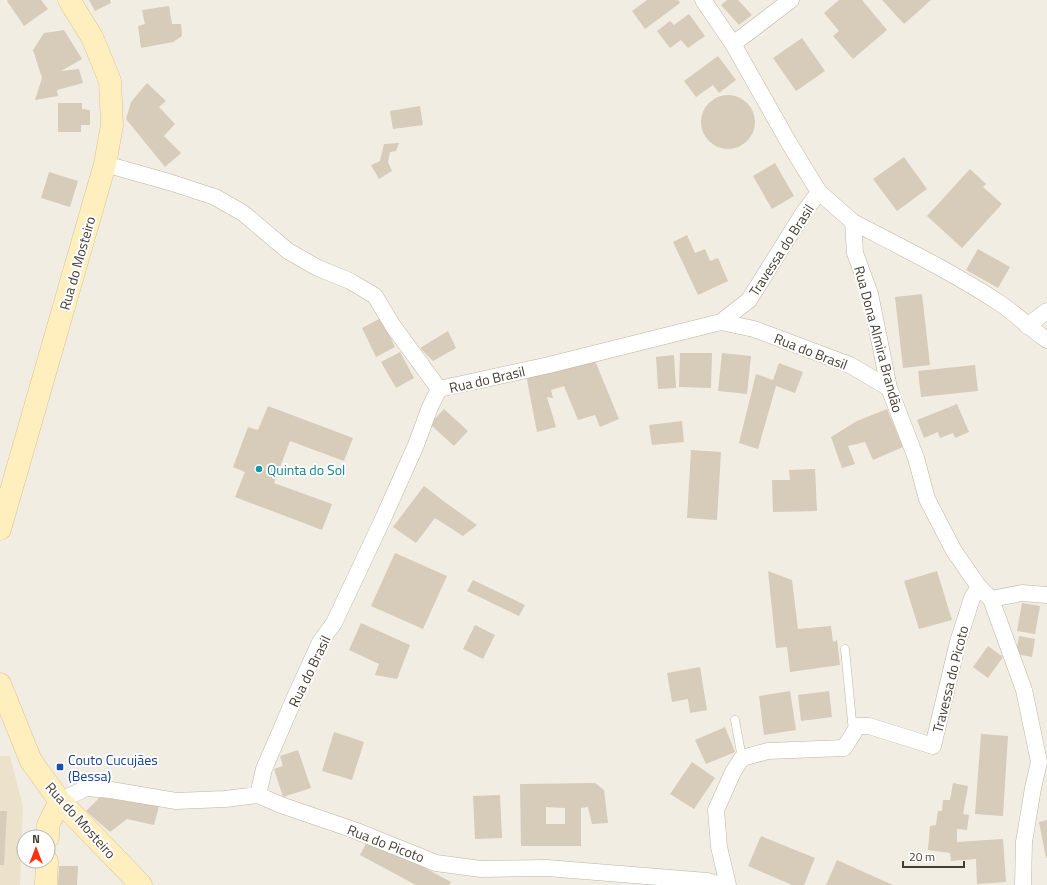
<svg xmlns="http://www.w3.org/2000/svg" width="1047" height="885" viewBox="0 0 1047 885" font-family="'Titillium Web',sans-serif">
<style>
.education{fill:#ece2cb}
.building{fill:#d7cbba;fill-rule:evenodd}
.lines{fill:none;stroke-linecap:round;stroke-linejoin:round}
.service-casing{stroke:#beb5a4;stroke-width:9}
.minor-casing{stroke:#beb5a4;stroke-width:17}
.secondary-casing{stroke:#d8c490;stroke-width:23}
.service{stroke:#fff;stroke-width:8}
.minor{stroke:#fff;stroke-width:16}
.secondary{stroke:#ffefbf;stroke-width:22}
.culture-dot{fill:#0f9aa8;stroke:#fff;stroke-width:1.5}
.transit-dot{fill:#1a4fb4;stroke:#fff;stroke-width:1.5}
.labels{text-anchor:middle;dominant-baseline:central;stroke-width:4;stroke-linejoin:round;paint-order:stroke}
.street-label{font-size:14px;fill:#443d32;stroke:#fff}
.culture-label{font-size:14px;fill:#0d838f;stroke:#fff;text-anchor:start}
.transit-label{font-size:14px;fill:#164399;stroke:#fff;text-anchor:start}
</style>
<rect width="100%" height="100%" fill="#f2ede2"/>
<path class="education" d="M0 756H10L23 806 20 885H0Z"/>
<path class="building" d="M8 0H41L48 9 24 26 7 1Z
M89 0H110L111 3 95 11Z
M647 0H678L680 3 645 29 632 11Z
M727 0H738L752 15 739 25 721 5Z
M839 0H862L887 30 853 59 833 36 839 31 824 13Z
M882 0H931L904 24Z
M169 6 172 24H181L182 36 173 42 141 48 138 26 145 24 142 10Z
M689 14 705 36 688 48 681 40 670 48 657 31 670 21 674 25Z
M64 30 82 59 61 71 79 69 83 83 57 90 58 96 35 100 42 78 33 50 44 33Z
M802 38 825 71 796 91 773 58Z
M718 56 736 80 719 93 713 85 696 97 684 81Z
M147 83 166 101 159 107 175 124 164 136 181 153 165 167 126 119 131 102Z
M701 122a27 27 0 1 1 54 0a27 27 0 1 1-54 0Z
M58 103H82V109L90 110V125H81V132H58Z
M420 106 423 125 393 129 390 111Z
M399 143 396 151 390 152 388 162 392 171 379 179 371 165 380 161 384 144Z
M904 157 927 189 897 211 873 179Z
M775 163 794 196 772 209 753 176Z
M970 169 986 184 983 187 1002 204 962 248 927 216Z
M49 172 78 181 70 207 41 198Z
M687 235 695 253 705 249 710 261 718 258 728 281 698 295 673 242Z
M978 249 1010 267 998 288 966 270Z
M922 294 930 365 903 368 895 297Z
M381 318 395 347 376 357 362 328Z
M448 331 456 348 433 361 420 348Z
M400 352 414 378 396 388 381 362Z
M680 353H712L711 388 679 387Z
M722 353 751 356 747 394 718 391Z
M674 355 676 388 658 389 656 357Z
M593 356 619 419 600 427 595 415 578 420 564 386 551 390 553 398 547 397 556 427 537 432 526 375Z
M779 363 803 372 795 393 776 386 758 449 739 443 756 374 773 380Z
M975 365 978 391 921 397 918 371Z
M957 404 969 432 955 438 953 433 940 438 938 432 924 438 917 420Z
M268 406 353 438 344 461 290 441 274 483 332 504 322 530 235 497 245 472 233 467 248 427 258 430Z
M444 409 468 431 454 446 430 424Z
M887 409 903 447 873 460 865 442 848 446 855 464 842 468 831 437 857 421Z
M682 421 684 442 652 445 649 425Z
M691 450 721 452 717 520 687 518Z
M815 469 817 511 773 512 772 480H790L789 470Z
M424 486 446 503 477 525 463 536 435 518 416 543 393 527Z
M395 553 447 576 423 629 371 606Z
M768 571 792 580 798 629 831 626 833 642 837 640 840 665 790 672 787 647 776 648Z
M937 571 952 620 919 629 904 581Z
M473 580 525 605 519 616 467 591Z
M1022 603 1040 606 1035 634 1017 631Z
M361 623 410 645 397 679 375 675 379 664 349 650Z
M475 625 495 635 483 659 463 649Z
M1019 636 1035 639 1032 657 1016 654Z
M988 646 1003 657 988 678 973 667Z
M700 667 707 710 690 713 688 699 672 702 667 673Z
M790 691 796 730 764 735 759 696Z
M829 691 832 717 801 721 798 695Z
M725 727 735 752 706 764 695 740Z
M334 732 364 742 352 780 322 771Z
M981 734 1008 736 1003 816 975 814Z
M298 750 311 788 283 797 274 769 283 766 280 756Z
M692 762 715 778 694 809 670 794Z
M595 783 604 790 608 823 592 824 588 807 581 808V846H521L520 784ZM546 807 565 808V824H546Z
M953 783 968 786 963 814 969 815 967 830 957 829V842L1003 839 1006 882 977 884 976 859 951 861 950 853 928 850 930 826 936 825 938 811H942L943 800H950Z
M500 795 502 838 475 839 473 796Z
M100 797 159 806 154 825 127 819 110 832 86 811Z
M0 811H7L4 865H0Z
M1047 820V858H1046L1039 822Z
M761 836 815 858 804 885H792L748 866Z
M369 838 451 882 449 885H416L360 855Z
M837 860 886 882 893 885H826Z
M59 866H78L77 885H58Z"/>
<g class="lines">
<g class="service-casing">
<path id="service" d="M845 649 853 732
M735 720 742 758"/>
</g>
<g class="minor-casing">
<path id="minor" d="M703 0 733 44 789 143 819 192 853 222 855 253 870 294 889 388 916 458 927 499 954 551 979 587 991 599 1024 690 1039 762 1033 788 1024 842 1023 885
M733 44 791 0
M105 164 169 182 215 197 243 213 288 251 318 268 350 281 375 296 393 326 439 389
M853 222C903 248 954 273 1001 304 1017 315 1031 329 1047 340
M721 322 749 300 804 212 819 192
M1027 326 1047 311
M991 599 1022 593 1047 595
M258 795 264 769 295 697 320 642 334 623 382 521 416 445 430 407 439 389 549 365 721 322 754 329 850 365 889 388
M60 801 86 788 111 790 176 801 225 799 258 795 281 805 354 830 436 863 481 869 547 868 707 881 721 885
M728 885 719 847 716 810 733 772 742 758 768 751 844 748 858 726H869L933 746 958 642 972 598 979 587"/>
</g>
<g class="secondary-casing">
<path id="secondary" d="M0 529 105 164 112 125 110 81 92 37 69 0
M0 684 31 761 60 801 141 885
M48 837V825L60 801
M46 885 47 861"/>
</g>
<use href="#service" class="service"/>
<use href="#minor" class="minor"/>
<use href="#secondary" class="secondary"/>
</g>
<circle class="culture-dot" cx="259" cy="469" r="4"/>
<rect class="transit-dot" x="56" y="763" width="8" height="8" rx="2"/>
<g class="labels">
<g class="street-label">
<text transform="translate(781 250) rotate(-57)">Travessa do Brasil</text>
<text transform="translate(77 263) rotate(-74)">Rua do Mosteiro</text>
<text transform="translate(879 339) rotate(75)">Rua Dona Almira Brandão</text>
<text transform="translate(811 351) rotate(21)">Rua do Brasil</text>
<text transform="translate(487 379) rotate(-13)">Rua do Brasil</text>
<text transform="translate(309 671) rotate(-64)">Rua do Brasil</text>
<text transform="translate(950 679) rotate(-76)">Travessa do Picoto</text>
<text transform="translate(81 820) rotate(48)">Rua do Mosteiro</text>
<text transform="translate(386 843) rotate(21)">Rua do Picoto</text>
</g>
<g class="culture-label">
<text x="267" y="469">Quinta do Sol</text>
</g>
<g class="transit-label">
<text x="68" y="759">Couto Cucujães<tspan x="68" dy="16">(Bessa)</tspan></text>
</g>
</g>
<g transform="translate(36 849)"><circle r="19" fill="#ffffff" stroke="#b4b1ad"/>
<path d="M0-3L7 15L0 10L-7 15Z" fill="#ff2f0c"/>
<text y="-6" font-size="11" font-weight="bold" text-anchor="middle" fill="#443d32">N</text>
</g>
<path d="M903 861v6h61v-6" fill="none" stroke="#443d32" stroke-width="2"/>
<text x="909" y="861" font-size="12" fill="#443d32" stroke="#ffffff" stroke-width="3" paint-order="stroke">20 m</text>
</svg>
